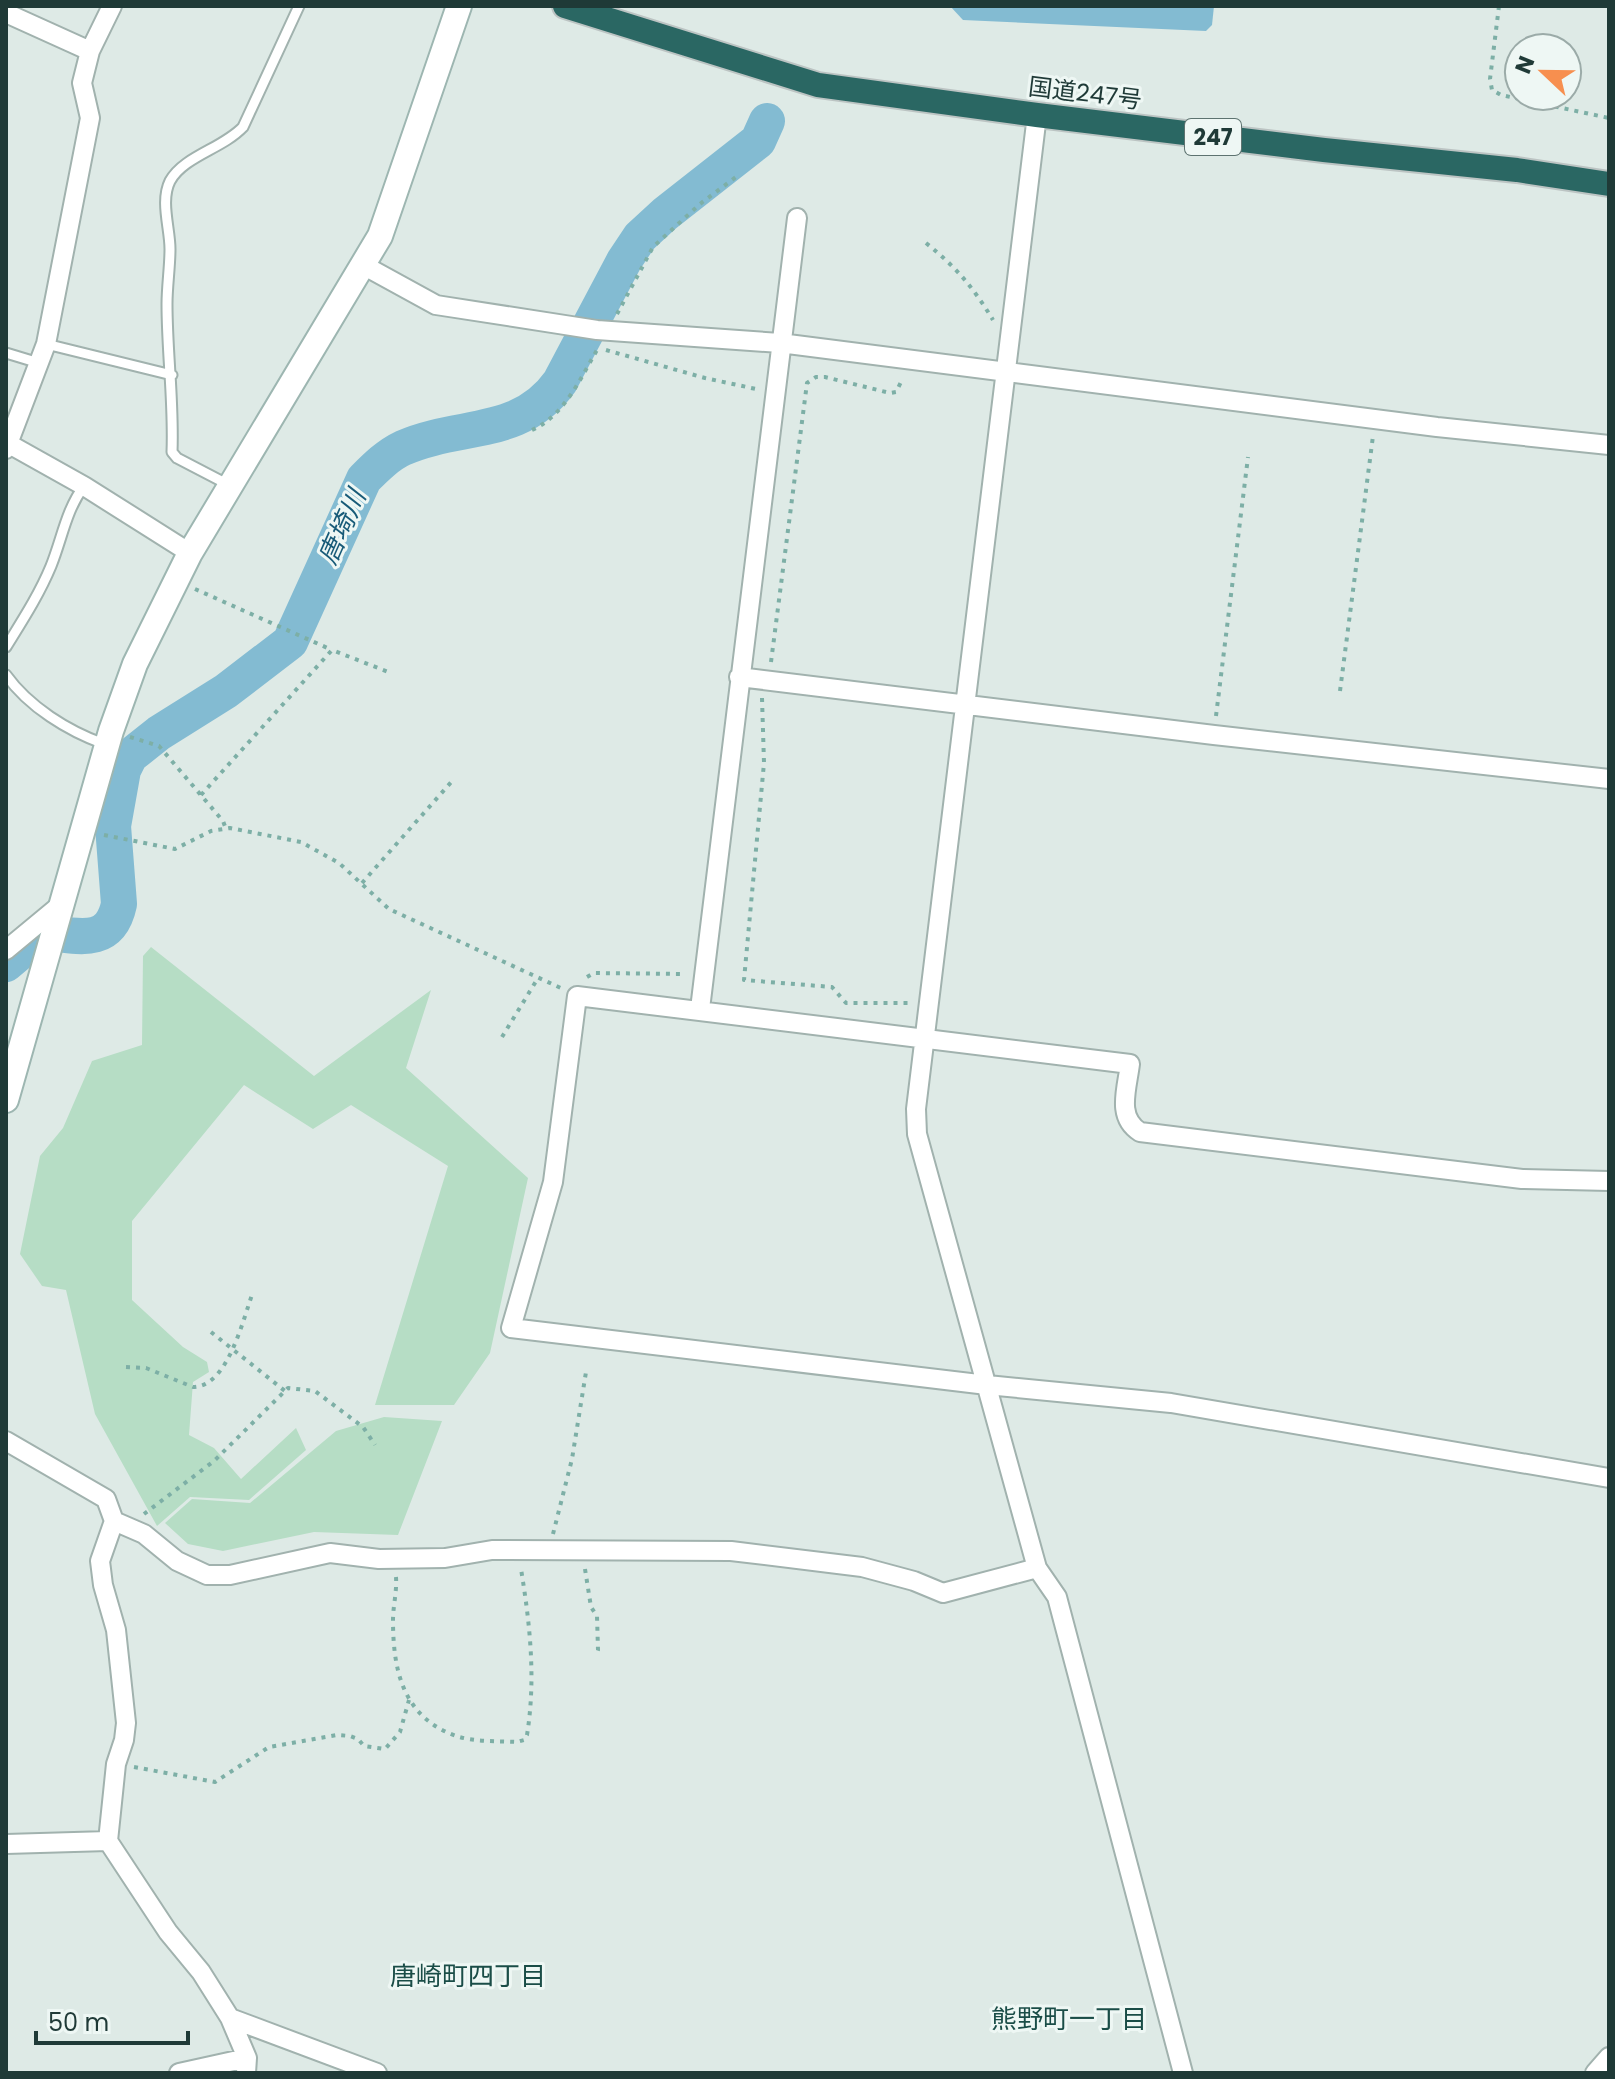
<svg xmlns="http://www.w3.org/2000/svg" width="1615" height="2079" viewBox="0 0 1615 2079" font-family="Poppins,'Noto Sans JP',sans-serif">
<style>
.green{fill:#b6ddc5}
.water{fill:#83bbd2}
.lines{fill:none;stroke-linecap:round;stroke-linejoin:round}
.river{stroke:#83bbd2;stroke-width:36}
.lane-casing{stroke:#a1b2ae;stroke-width:13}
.street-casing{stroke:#a1b2ae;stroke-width:22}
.secondary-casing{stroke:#9db6b1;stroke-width:28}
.highway-casing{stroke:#bcc4c3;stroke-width:28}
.path{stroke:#7dafa6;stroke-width:4;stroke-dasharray:4 6;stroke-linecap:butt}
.lane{stroke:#fff;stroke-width:9}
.street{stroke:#fff;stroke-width:18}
.secondary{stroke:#fff;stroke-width:24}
.highway{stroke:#2a6763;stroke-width:24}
.labels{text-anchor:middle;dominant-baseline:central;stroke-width:6;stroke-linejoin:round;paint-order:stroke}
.shield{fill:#eef7f4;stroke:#5d7370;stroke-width:2}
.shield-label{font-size:22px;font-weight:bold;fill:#1f3a37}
.street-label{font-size:24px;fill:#1f3a37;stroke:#eef7f4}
.water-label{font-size:26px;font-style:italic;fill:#185b78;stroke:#eef7f4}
.neighbourhood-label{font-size:26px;fill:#1a4d47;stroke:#eef7f4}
</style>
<rect width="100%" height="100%" fill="#deeae6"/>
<path class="green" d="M151 947 314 1076 431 990 406 1068 528 1178 490 1353 454 1405H375L448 1166 351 1105 313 1129 244 1085 132 1221V1300L183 1347 207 1362 209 1372 193 1382 189 1435 214 1448 241 1479 296 1428 306 1450 249 1500 190 1497 157 1526 95 1414 66 1290 42 1286 20 1254 40 1156 63 1128 92 1061 142 1045 143 956Z
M384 1417 442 1421 398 1535 314 1532 223 1551 188 1544 165 1523 192 1499 250 1503 336 1431Z"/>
<path class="water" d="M950 6H1214L1212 25 1206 31 963 20Z"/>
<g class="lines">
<path class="river" d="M6 964 44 932C77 936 110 947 119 904L113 826 123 770 130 756 159 733 226 691 290 642 364 479C376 467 388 455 403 448 460 423 520 438 560 382L624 261 640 237 665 214 758 141 767 121"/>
<g class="lane-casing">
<path id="lane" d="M46 344 172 375
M6 353 39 363
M227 484 177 458 172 452C174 402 167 354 167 304 167 286 170 267 170 249 170 228 160 201 170 181 184 156 222 149 243 127L299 6
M6 647C22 621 39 595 51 566 62 539 66 510 84 486
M6 675C29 707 68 731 104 744"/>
</g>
<g class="street-casing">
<path id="street" d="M6 13 90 51
M1037 115 916 1109 917 1134 1037 1568 1057 1597 1183 2073
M363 265 436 305 597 330 780 343 1437 427 1609 445
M9 444 84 486 190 553
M6 449 46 344 90 118 82 83 90 51 112 6
M739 677 1214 735 1609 779
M6 950 64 902
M700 1009 797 218
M1609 1181 1522 1179 1140 1132C1116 1117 1127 1089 1130 1064L577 996 553 1182 511 1328 987 1385 1171 1403 1609 1478
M6 1441 106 1499 114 1521 100 1561 103 1585 116 1630 126 1723 124 1740 116 1764 108 1841 168 1932 201 1972 230 2018 247 2058 246 2073
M114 1521 144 1534 177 1561 207 1575H230L330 1553 379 1559 445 1558 492 1550 731 1551 862 1567 914 1581 943 1593 1037 1568
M6 1844 108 1841
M230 2018 377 2073
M179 2073 247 2058
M1595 2073 1609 2057"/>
</g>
<g class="secondary-casing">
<path id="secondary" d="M6 1100 111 731 135 664 190 553 380 236 459 6"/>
</g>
<g class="highway-casing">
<path id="highway" d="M565 6 818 85 1037 115 1324 150 1517 170 1609 184"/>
</g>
<path class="path" d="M1499 6 1490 79 1492 90 1501 95 1609 118
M926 243C956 267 973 287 993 320
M617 314 653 247 700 204 740 174
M606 350 705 378 756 389
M532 430C564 416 580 379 597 350
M195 589 332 650
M771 662 807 383 816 377H825L890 393 896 392 903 378
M1340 691 1373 436
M762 698 764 763 744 980 832 987 846 1003H913
M1216 716 1248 457
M130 737 159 746 223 821 226 829
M201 795 332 650 391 673
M104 835 175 849 211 831 230 828 301 842 339 863 389 909 563 989
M362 883 453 780
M587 977 594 973 685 974
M502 1037 538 978
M211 1332 285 1391
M126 1367 146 1368 193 1387C228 1387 243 1319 253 1292
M144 1514 214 1461 288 1388 315 1391 363 1427 375 1445
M553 1534 572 1459 586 1372
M585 1569 591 1607 597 1616 598 1650 596 1656
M396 1577C397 1592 393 1606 393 1620 393 1671 403 1717 456 1736 474 1742 498 1741 517 1742L524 1740 527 1735C536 1679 530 1624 521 1569
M134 1767 215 1782 269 1747 337 1735 350 1736 358 1739 364 1746 385 1749 400 1732 409 1700"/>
<use href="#lane" class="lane"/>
<use href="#street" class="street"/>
<use href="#secondary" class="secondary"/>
<use href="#highway" class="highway"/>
</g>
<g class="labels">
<rect class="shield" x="1185" y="119" width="56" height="36" rx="6"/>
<g class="shield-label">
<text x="1213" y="137">247</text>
</g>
<g class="street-label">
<text transform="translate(1085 93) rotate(7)">国道247号</text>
</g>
<g class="water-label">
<text transform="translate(342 527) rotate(-66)">唐埼川</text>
</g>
<g class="neighbourhood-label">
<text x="468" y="1976">唐崎町四丁目</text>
<text x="1069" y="2019">熊野町一丁目</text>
</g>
</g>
<rect width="1615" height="2079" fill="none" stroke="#1f3a37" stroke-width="16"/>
<g transform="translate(1543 72) rotate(292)"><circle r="38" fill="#eef7f4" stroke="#9baba8" stroke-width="2"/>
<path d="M0-6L14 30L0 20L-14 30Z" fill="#f78f4f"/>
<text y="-12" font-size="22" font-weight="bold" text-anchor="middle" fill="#1f3a37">N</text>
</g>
<path d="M36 2031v12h152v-12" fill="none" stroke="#1f3a37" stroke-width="4"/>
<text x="48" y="2031" font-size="24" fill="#1f3a37" stroke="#eef7f4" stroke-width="6" paint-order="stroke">50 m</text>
</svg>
